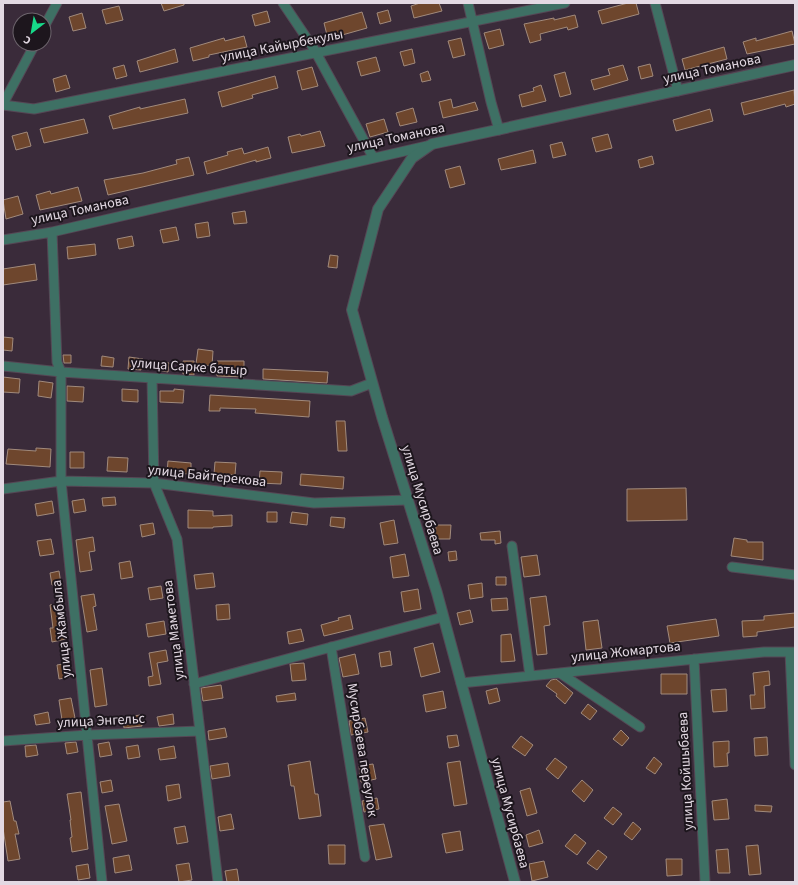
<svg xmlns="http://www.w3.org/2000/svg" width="798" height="885" viewBox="0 0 798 885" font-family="'Source Sans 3',sans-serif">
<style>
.building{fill:#6e462d;stroke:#a18a7c}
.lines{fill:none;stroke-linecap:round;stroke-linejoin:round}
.minor-casing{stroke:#554755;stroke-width:11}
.tertiary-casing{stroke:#554755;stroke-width:12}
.minor{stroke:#3e7064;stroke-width:9}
.tertiary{stroke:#3e7064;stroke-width:10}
.labels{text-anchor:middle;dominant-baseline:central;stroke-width:4;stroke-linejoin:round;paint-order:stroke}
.street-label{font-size:14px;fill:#e3d9e3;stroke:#1d161d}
</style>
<rect width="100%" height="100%" fill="#3a2b3a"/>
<path class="building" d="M161 3H184V5L164 11Z
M420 3H439L442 11 414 18 411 6Z
M628 3H636L639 14 602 24 598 11Z
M119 6 123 20 106 24 102 10Z
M388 10 391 21 380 24 377 13Z
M267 11 270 22 255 26 252 15Z
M362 12 367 28 328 39 324 23Z
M82 13 86 28 73 31 69 17Z
M575 15 578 27 568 30 567 27 540 34 541 40 530 43 524 24 554 18V20Z
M500 29 504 45 489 49 484 33Z
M792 31 795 44 747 54 743 42 756 38V41Z
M244 36 247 47 209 55V57L193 61 190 48 224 38 225 41Z
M461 38 465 55 453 58 448 41Z
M724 47 727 59 685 70 682 59Z
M175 49 178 62 140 72 137 61Z
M412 49 415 63 404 66 400 52Z
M376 57 380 71 361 76 357 62Z
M650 64 653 76 641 79 638 67Z
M124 65 127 76 116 79 113 68Z
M623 65 628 80 594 90 591 80 610 75 608 69Z
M312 67 318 86 302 90 297 71Z
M428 71 431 80 422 82 420 74Z
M565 72 571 94 560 97 554 75Z
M66 75 70 88 56 92 53 79Z
M275 76 278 88 252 95 253 98 222 107 218 92Z
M541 85 546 101 522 107 519 95 534 91 533 88Z
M794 90 795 104 786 107 785 104 744 115 741 103Z
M185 99 188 113 113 129 109 116 140 107V109Z
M451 99 453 108 475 102 478 110 443 118 439 102Z
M413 108 417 122 400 126 396 113Z
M710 109 713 121 676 131 673 120Z
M84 119 88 133 44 143 40 129Z
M384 119 388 132 370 137 366 124Z
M320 131 325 146 292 153 288 137 300 134 301 136Z
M27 132 31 146 16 150 12 136Z
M608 134 612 148 596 152 592 138Z
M562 142 566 155 553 158 550 145Z
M268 147 271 158 256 162V160L207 174 204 162 228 155 227 152 242 148 244 154Z
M533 150 536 163 501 170 498 159Z
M652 156 654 164 640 168 638 160Z
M189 157 194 175 108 195 104 180 143 173 177 164 176 160Z
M460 166 465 184 450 188 445 170Z
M78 187 82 201 40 210 36 195 50 191 51 194Z
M18 196 23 214 6 219 3 200Z
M245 211 247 223 234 224 232 213Z
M208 222 210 236 197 238 195 224Z
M176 227 179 240 163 243 160 230Z
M132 236 134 246 119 249 117 239Z
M95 244 96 255 68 259 67 247Z
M330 255 338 256 337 268 328 267Z
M35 264 37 280 3 285V269Z
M3 337 13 338 12 351 3 350Z
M198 349 213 351 212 366 196 364Z
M63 355H71V363H64Z
M102 356 114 358 113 367 101 366Z
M129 357 143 359 141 370 128 369Z
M158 361 169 363 168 372 157 370Z
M183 361H194V375L183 374Z
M217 361H244V377L217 376Z
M263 369 328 372 327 383 263 379Z
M3 377 20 379 19 393 3 392Z
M39 381 53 383 51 398 38 396Z
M67 386 84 387 83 402 67 401Z
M122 389 138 390V402L122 401Z
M174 389 184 390 183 403 160 402V391H174Z
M210 395 310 401 309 417 255 413 256 409 220 408V411H209Z
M336 421H345L347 451H338Z
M36 448 51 449 50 467 6 464 8 449 36 451Z
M70 452H84V468H70Z
M108 457 128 458 127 472 107 471Z
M168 461 191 463V474L167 473Z
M215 462 236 463 235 475 214 474Z
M260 471 282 472 281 484 259 483Z
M301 474 344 477 343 489 300 485Z
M686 488 687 520 627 521V489Z
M115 497 116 505 103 506 102 498Z
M84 499 86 511 74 513 72 501Z
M52 501 54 513 37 516 35 504Z
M188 510 213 511V516L232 515V526L213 527V528H188Z
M267 512H277V522H267Z
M292 512 308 514 307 525 290 523Z
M331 517 345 518 344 528 330 526Z
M394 520 398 543 384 545 380 523Z
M153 523 155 534 142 537 140 525Z
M436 525H451L450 539H435Z
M500 531 501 543 495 544V540H481L480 533Z
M93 537 95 551 89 552 92 570 80 572 76 540Z
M734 538 747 540V542H763V560L731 556Z
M51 539 54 554 40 556 37 541Z
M456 551 457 560 449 561 448 552Z
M405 554 409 576 393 578 390 557Z
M537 555 540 575 524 577 521 557Z
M130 561 133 577 121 579 119 563Z
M59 571 61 584 52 585 50 573Z
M213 573 215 587 196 589 194 575Z
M496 577H506V585H496Z
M482 583 483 597 470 599 468 585Z
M161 586 163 598 150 600 148 588Z
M418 589 421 609 404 612 401 592Z
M94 594 96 606 93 607 97 630 87 632 81 596Z
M546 596 550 625 544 626 547 654 537 655 530 598Z
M507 598 508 610 492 611 491 599Z
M61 603 66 639 52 642 50 628H53L50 605Z
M229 604 230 619 217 620 216 605Z
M470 610 473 622 460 625 457 613Z
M795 613V627L757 632V636L743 637 742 621 764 620V616Z
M350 615 353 629 324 636 321 625 339 620 338 618Z
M716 619 719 636 670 643 667 626Z
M598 620 602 648 586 650 583 622Z
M164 621 166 634 148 637 146 624Z
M301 629 304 641 289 644 287 632Z
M511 634 515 661 501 662V635Z
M433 643 440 672 421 677 414 648Z
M166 650 168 661 157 663 161 684 149 686 148 677 153 676 149 653Z
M390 651 392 665 381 667 379 653Z
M355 654 359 674 343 677 339 658Z
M68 663 70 677 59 679 57 665Z
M304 663 306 680 292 681 290 664Z
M102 668 107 705 95 707 90 670Z
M769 671 770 685 764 686 765 708 751 709 750 695H755L753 673Z
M661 674H687V694H661Z
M556 679 573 693 565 704 556 696 557 694 546 686 551 680Z
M221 685 223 698 203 701 201 688Z
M497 688 500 701 489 704 486 691Z
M726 689 727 711 713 712 711 690Z
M443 691 446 708 426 712 423 695Z
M295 693 296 700 277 702 276 696Z
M71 698 75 718 62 720 59 700Z
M588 704 597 711 590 720 581 713Z
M48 712 50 723 36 725 34 715Z
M173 714 174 724 159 726 157 717Z
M140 715 142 726 124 728 123 718Z
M365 718 368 732 351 735 349 721Z
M225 728 227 737 209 740 208 731Z
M621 730 629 738 622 746 613 739Z
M457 735 459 746 449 748 447 736Z
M521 736 533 745 525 756 512 747Z
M767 737 768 755 755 756 754 738Z
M729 741V753H727L728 766 714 767 713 742Z
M76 742 78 752 67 754 65 743Z
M109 742 112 755 100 757 98 744Z
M36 745 38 755 26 757 25 746Z
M138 745 140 757 128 759 126 747Z
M174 746 176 758 160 760 158 749Z
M654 757 662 764 655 774 646 768Z
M555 758 567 767 558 779 546 769Z
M310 761 315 794H318L321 816 299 819 294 786H291L288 765Z
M460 761 467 804 454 806 447 763Z
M228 763 230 776 212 779 210 766Z
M373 764 376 779 361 782 359 766Z
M111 780 113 791 102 793 100 782Z
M582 780 593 790 584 802 572 791Z
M179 784 181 798 168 801 166 786Z
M530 788 537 813 527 816 520 791Z
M81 792 88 849 72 852 70 838 72 837 70 820H71L67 794Z
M377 798 379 809 364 812 362 801Z
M727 799 729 819 714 820 712 801Z
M10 801 14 821H16L19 834H15L20 859 8 861 3 828V802Z
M119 804 127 841 112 844 105 806Z
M755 805 772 806 771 812 755 811Z
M613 807 622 814 613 825 604 818Z
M231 814 234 829 220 831 218 817Z
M633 822 641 829 632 840 624 834Z
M384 824 392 857 376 860 369 826Z
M185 826 188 842 177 844 174 828Z
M539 830 543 843 529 847 526 835Z
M460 831 463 850 446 853 442 834Z
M575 834 586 843 577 855 565 846Z
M328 845H345V864H329Z
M758 845 761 874 749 875 746 846Z
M728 849 730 873H718L716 850Z
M598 850 607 857 597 870 587 863Z
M129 855 132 870 115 873 113 858Z
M666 859H682V875L667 876Z
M544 861 548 877 532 881 529 864Z
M189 863 192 880 179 882 176 865Z
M88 864 90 878 78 880 76 866Z
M237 869 239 882H227L225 871Z"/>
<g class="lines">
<g class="minor-casing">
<path id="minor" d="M283 3 314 49 373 157
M468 3 491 102 499 130
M655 3 678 91
M44 27 57 3
M3 104 35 44
M3 105 34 109 565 3
M52 232 57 362 61 372V481L102 882
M3 240 52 232 431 145
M3 366 61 372 351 391 372 383
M152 378 154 483 177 539 218 882
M3 489 61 481 154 483 314 503 408 500
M512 546 530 676
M732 567 795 575
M331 647 365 857
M790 652 795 765
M694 659 705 882
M560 673 640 727
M461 683 764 652H795
M194 684 443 617
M3 741 87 735 200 731"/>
</g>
<g class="tertiary-casing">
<path id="tertiary" d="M515 882 437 593 382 417 352 310 378 209 412 158 432 144 795 65"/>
</g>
<use href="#minor" class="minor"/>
<use href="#tertiary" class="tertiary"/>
</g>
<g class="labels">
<g class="street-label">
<text transform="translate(282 46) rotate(-11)">улица Кайырбекулы</text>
<text transform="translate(712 69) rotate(-12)">улица Томанова</text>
<text transform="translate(396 138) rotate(-12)">улица Томанова</text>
<text transform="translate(80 210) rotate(-12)">улица Томанова</text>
<text transform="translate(189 367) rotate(4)">улица Сарке батыр</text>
<text transform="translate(207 476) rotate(6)">улица Байтерекова</text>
<text transform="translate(422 500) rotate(73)">улица Мусирбаева</text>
<text transform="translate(62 629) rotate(-96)">улица Жамбыла</text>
<text transform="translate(174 630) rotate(-97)">улица Маметова</text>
<text transform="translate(626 652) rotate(-6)">улица Жомартова</text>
<text transform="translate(101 721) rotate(-3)">улица Энгельс</text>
<text transform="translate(362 750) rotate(81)">Мусирбаева переулок</text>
<text transform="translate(686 771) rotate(-93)">улица Койшыбаева</text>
<text transform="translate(510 813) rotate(75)">улица Мусирбаева</text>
</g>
</g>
<rect width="798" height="885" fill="none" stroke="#e3d9e3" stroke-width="8"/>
<g transform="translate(32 32) rotate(211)"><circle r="19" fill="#1d161d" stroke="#6c646c"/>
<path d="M0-3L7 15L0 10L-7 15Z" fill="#17d989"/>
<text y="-6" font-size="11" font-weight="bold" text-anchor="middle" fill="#e3d9e3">С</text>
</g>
</svg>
